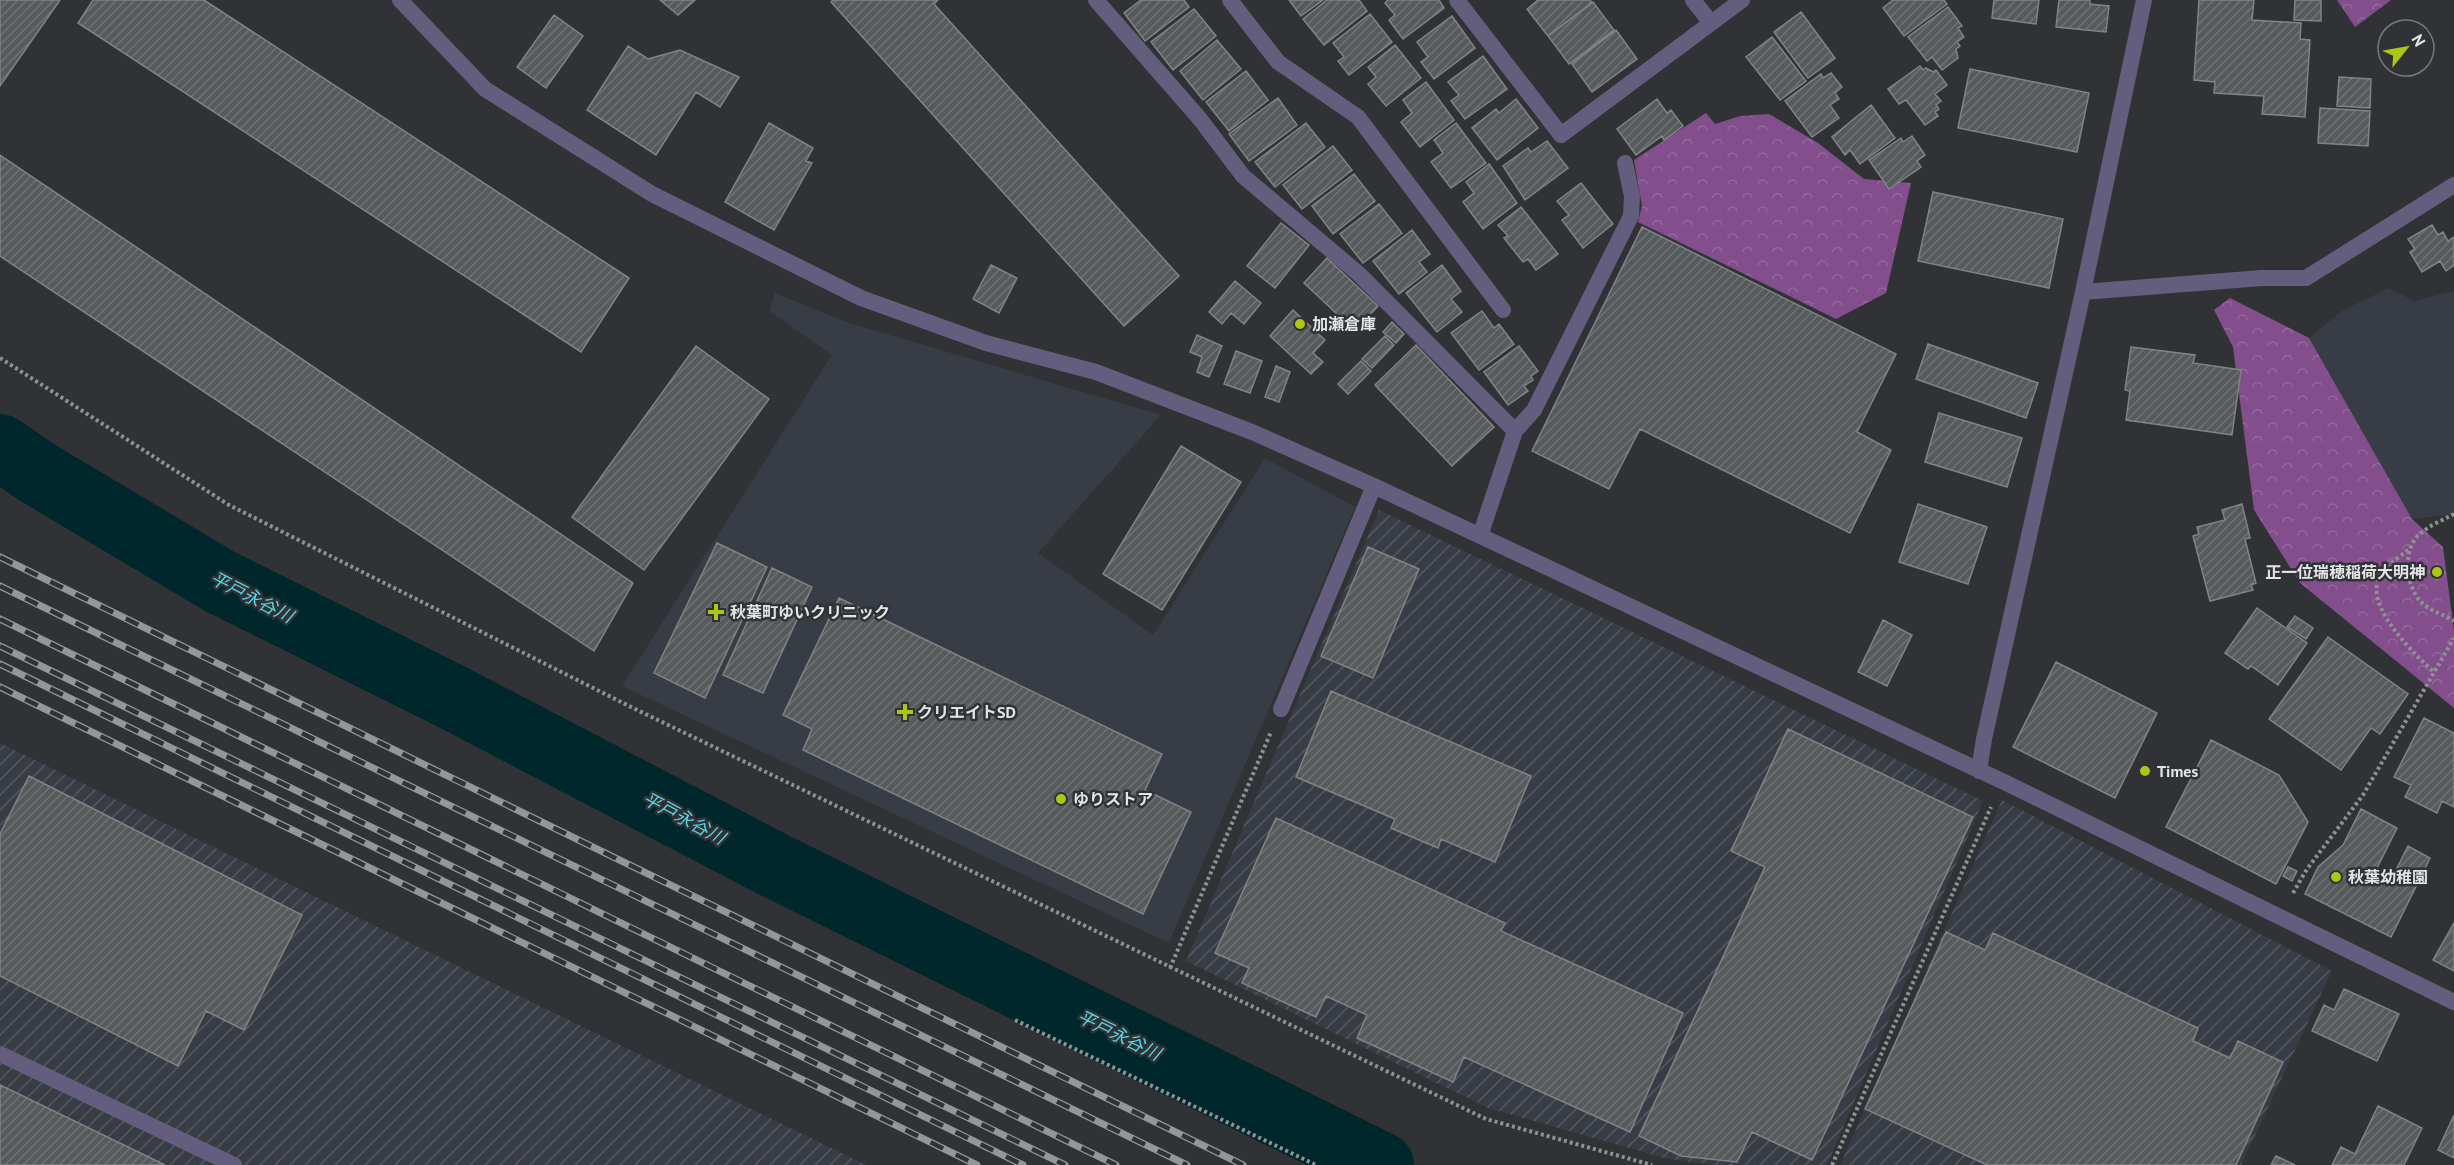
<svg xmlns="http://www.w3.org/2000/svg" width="2454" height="1165" viewBox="0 0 2454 1165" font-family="'PT Sans','Noto Sans JP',sans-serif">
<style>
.built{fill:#383c44}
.industrial{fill:url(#industrial-furrows)}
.forest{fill:url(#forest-crowns)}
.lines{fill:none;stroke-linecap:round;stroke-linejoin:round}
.river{stroke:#00272b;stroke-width:66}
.building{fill:url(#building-hatch);stroke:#808486;stroke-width:1.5}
.path{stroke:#909194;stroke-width:4;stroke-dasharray:3 3;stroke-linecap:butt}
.service{stroke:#635e7d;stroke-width:16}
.minor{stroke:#635e7d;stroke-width:16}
.rail-casing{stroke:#959699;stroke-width:7}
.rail{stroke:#303235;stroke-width:4.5;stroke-dasharray:14;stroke-linecap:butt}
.poi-dot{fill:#acc613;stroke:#303235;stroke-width:2}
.labels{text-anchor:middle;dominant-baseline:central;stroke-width:5;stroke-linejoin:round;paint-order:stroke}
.poi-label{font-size:16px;font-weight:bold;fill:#e3e4e6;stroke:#303235;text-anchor:start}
.water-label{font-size:18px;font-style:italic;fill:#57d5e4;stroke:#303235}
</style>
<defs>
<pattern id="industrial-furrows" width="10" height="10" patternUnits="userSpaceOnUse" patternTransform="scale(1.5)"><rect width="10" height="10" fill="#383c44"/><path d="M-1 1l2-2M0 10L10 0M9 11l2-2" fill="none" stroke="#55585f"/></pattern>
<pattern id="forest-crowns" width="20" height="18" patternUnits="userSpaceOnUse" patternTransform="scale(1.5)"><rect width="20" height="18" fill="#824f8c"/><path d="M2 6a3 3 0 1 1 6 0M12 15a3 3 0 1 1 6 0" fill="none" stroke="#94689c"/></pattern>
<pattern id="building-hatch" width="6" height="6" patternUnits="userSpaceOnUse" patternTransform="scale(1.5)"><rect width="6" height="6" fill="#565a5c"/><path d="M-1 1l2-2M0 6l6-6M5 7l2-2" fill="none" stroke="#6e7273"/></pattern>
</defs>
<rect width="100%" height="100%" fill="#303235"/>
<path class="built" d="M2389 288 2414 301 2454 291V514L2412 519 2309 338 2343 310Z
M775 293 846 322 1161 415 1038 553 1153 635 1265 458 1355 507 1169 943 622 686 832 355 769 311Z"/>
<path class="industrial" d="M1379 510 1983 801 1827 1165H1713L1664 1158 1488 1108 1186 961Z
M0 743 614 1042 866 1165H0Z
M2002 800 2332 971 2241 1165H1840Z"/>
<path class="forest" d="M2337 0H2391L2355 27Z
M1706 113 1715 124 1740 116 1769 114 1818 143 1864 179 1911 183 1886 293 1836 319 1638 222 1642 206 1634 160Z
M2230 298 2309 338 2412 519 2443 547 2454 631V708L2300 583 2254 510 2233 347 2214 310Z"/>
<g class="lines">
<path class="river" d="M0 447 38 473 219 581 454 698 772 864 1381 1165"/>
</g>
<path class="building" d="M0 0H60L0 86Z
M93 0H204L629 278 581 352 78 23Z
M660 0H695L678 15Z
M833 0H938L934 4 1179 276 1124 326 831 2Z
M1141 0H1184L1189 7 1145 41 1124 13Z
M1289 0H1323L1301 16Z
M1327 0H1359L1367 11 1324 45 1303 19Z
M1388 0H1439L1444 8 1403 39 1389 20 1395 15 1385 3Z
M1538 0H1590L1592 3 1548 36 1527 9Z
M1893 0H1944L1947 4 1904 36 1883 8Z
M1994 0H2039L2036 24 1992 18Z
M2059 0H2090V4L2109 6 2106 32 2056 27Z
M2199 0H2254L2252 20 2301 23 2300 39 2310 40 2305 117 2262 114 2264 96 2214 93 2215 82 2194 80Z
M2295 0H2321V21L2294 20Z
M1593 2 1614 30 1569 64 1548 36Z
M1948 7 1962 26 1958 28 1964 37 1957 42 1960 46 1956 49 1958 58 1942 70 1932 57 1927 61 1908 37Z
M1194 9 1216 36 1173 70 1151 42Z
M1801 12 1835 58 1808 78 1774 32Z
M1370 14 1392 42 1349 75 1338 61 1344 57 1333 43Z
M554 15 583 36 546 88 517 67Z
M1452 16 1475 48 1434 79 1421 62 1428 57 1417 42Z
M1616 30 1637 59 1592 92 1572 64Z
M1772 37 1806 81 1780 100 1746 57Z
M1217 40 1241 69 1203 100 1180 71Z
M1395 45 1421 78 1386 106 1368 84 1376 77 1368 67Z
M628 46 648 59 680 50 739 77 720 107 696 92 656 155 587 110Z
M1483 56 1507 89 1465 119 1451 101 1459 95 1448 82Z
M1920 66 1923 70 1926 68 1933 72 1936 70 1947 85 1935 94 1941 101 1936 105 1939 109 1935 112 1938 116 1925 125 1906 100 1899 104 1888 89Z
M1970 69 2089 93 2077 152 1958 128Z
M1246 71 1268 100 1229 131 1206 102Z
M1831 73 1842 87 1835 93 1839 99 1830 105 1839 118 1812 137 1785 101 1821 74 1823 78Z
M2339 77 2371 79 2370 108 2337 106Z
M1426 82 1454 120 1420 147 1401 122 1412 113 1403 100Z
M1278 98 1297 125 1249 161 1229 134Z
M1516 99 1538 128 1497 160 1472 128 1496 109 1499 113Z
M1657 99 1667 113 1671 110 1683 126 1664 140 1662 136 1636 155 1617 129Z
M1871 105 1895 138 1860 164 1850 150 1845 155 1832 137Z
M2320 108 2370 111 2368 146 2318 143Z
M769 123 813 148 806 161 812 163 774 230 725 202Z
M1306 123 1325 147 1275 187 1255 162Z
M1456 123 1486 163 1451 188 1431 162 1443 153 1434 140Z
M1912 136 1925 155 1917 161 1921 167 1889 189 1869 160 1901 138 1903 142Z
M1547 141 1568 168 1525 200 1503 166 1528 148 1531 152Z
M1333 146 1352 170 1302 209 1283 185Z
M0 155 633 583 594 651 0 256Z
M1489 164 1517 203 1483 229 1463 202 1474 193 1466 182Z
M1354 174 1375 201 1333 234 1312 206Z
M1581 183 1613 224 1583 248 1562 220 1569 215 1557 201Z
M1933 192 2063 219 2049 288 1918 261Z
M1379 204 1402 233 1363 263 1340 234Z
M1521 207 1558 254 1536 270 1528 259 1523 262 1504 238 1508 236 1498 225Z
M1281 223 1309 245 1275 288 1247 266Z
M2432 225 2438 235 2443 232 2448 241 2454 237V265L2446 271 2440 261 2422 272 2410 252 2415 249 2408 239Z
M1642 227 1896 354 1857 432 1891 450 1850 533 1640 429 1609 489 1532 451Z
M1412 230 1430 254 1419 262 1427 272 1399 294 1373 261Z
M1327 258 1378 306 1355 331 1304 283Z
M991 265 1017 278 999 313 973 299Z
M1442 265 1461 291 1451 299 1462 312 1437 332 1406 293Z
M1235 281 1261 303 1244 324 1231 313 1222 324 1209 312Z
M1293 310 1325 340 1313 353 1323 362 1311 374 1270 336Z
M1482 311 1494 328 1499 324 1514 344 1479 370 1451 333Z
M1392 322 1404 334 1396 343 1383 332Z
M1197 335 1222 346 1209 377 1197 372 1202 357 1190 352Z
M1385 336 1394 345 1372 368 1362 359Z
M1928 344 2038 383 2026 418 1916 379Z
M1416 345 1494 427 1452 466 1375 385Z
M696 346 769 399 644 570 572 517Z
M1519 346 1538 371 1531 376 1533 380 1524 386 1528 391 1508 405 1484 372Z
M2131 347 2195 355 2193 363 2241 370 2232 435 2126 420 2130 391 2125 390Z
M1236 351 1262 361 1250 393 1224 384Z
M1361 361 1371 371 1348 394 1338 384Z
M1276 366 1290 372 1279 402 1265 397Z
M1939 413 2022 438 2007 487 1925 462Z
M1181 446 1241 482 1162 610 1103 574Z
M1918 504 1987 527 1968 584 1899 562Z
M2242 504 2250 538 2245 539 2256 583 2251 585 2253 590 2210 601 2193 536 2199 534 2197 527 2225 520 2222 510Z
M717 543 767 567 705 698 654 673Z
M1368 547 1419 569 1373 678 1321 656Z
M2437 564 2445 573 2437 580 2429 572Z
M772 568 812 587 763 693 723 675Z
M839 598 1162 754 1145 790 1191 812 1143 914 803 750 812 729 783 715Z
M2257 608 2307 643 2278 685 2251 666 2248 669 2225 653Z
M2295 616 2313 628 2306 639 2287 627Z
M1883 620 1912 635 1887 686 1858 672Z
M2328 637 2408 694 2380 734 2371 728 2341 770 2269 719Z
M2056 662 2157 713 2115 798 2013 747Z
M1331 691 1531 776 1495 862 1441 839 1438 848 1391 828 1395 819 1296 777Z
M2424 718 2454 733V807L2442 801 2437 813 2405 797 2411 785 2394 777Z
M1788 729 1973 817 1812 1160 1752 1132 1737 1162 1681 1156 1639 1136 1765 867 1731 851Z
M2211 740 2279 775 2308 822 2276 884 2166 827Z
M29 776 302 915 244 1030 206 1011 178 1066 0 976V834Z
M2361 809 2397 828 2372 878 2388 886 2408 846 2430 858 2391 937 2305 894 2318 867 2343 845Z
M1276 818 1505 923 1501 931 1683 1013 1630 1132 1464 1057 1453 1082 1357 1038 1367 1015 1326 996 1316 1017 1242 983 1249 968 1215 953Z
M2288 867 2297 871 2292 881 2283 876Z
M2454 923V971L2433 960Z
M1946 932 1985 950 1993 933 2198 1028 2193 1041 2230 1058 2238 1041 2283 1062 2236 1165H1987L1865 1109Z
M2344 989 2399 1014 2377 1061 2312 1031 2324 1005 2334 1010Z
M0 1085 165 1165H0Z
M2378 1106 2422 1128 2404 1165H2332L2341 1147 2355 1154Z
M2454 1115V1158L2438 1150Z
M2276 1156 2295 1165H2271Z"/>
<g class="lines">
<path class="path" d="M0 358 229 505 633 708 1486 1119 1652 1165
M2454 514C2443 520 2430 525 2421 533 2402 547 2405 585 2421 602 2429 610 2444 615 2454 621
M2408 550C2397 559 2381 568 2377 584 2371 612 2415 655 2434 672
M2293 893 2307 869 2363 795 2454 638
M1170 968 1271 732
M1015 1020 1316 1165
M1832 1165 1991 807"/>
<path class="service" d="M0 1054 234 1165"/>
<path class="minor" d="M400 0 485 89 652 194 861 298 986 343 1096 372 1252 432 1374 486 2002 781 2454 1002
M1096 0 1200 119 1243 176 1359 274 1515 431 1480 536
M1230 0 1278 62 1358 117 1503 310
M1457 0 1561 135 1742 0
M1693 0 1711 23
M2083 292 2262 278H2306L2454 185
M1515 431 1534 410 1631 216 1632 196 1625 163
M1281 709 1374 486
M1979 771 1984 739 2083 292 2144 0"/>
<g class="rail-casing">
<path id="rail" d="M0 557 1243 1165
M0 586 1187 1165
M0 619 1116 1165
M0 646 1065 1165
M0 664 1023 1165
M0 687 977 1165"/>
</g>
<use href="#rail" class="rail"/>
</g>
<g class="poi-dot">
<circle cx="1300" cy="324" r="6"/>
<circle cx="2437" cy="572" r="6"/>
<path d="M713 603h6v6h6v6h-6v6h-6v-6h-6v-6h6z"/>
<path d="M902 703h6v6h6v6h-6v6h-6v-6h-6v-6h6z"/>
<circle cx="2145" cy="771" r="6"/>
<circle cx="1061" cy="799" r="6"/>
<circle cx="2336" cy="877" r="6"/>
</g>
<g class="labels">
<g class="poi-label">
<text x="1312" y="324">加瀬倉庫</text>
<text x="2425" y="572" text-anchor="end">正一位瑞穂稲荷大明神</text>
<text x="730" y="612">秋葉町ゆいクリニック</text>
<text x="917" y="712">クリエイトSD</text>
<text x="2157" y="771">Times</text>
<text x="1073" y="799">ゆりストア</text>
<text x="2348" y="877">秋葉幼稚園</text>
</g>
<g class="water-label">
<text transform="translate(252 597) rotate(27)">平戸永谷川</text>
<text transform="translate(684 818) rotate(28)">平戸永谷川</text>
<text transform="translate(1119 1035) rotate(26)">平戸永谷川</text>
</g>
</g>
<g transform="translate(2406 48) rotate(59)"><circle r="28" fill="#303235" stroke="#78797c" stroke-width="1.5"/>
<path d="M0-4.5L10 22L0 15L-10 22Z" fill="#acc613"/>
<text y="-9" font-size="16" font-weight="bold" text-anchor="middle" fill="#e3e4e6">N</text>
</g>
</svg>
